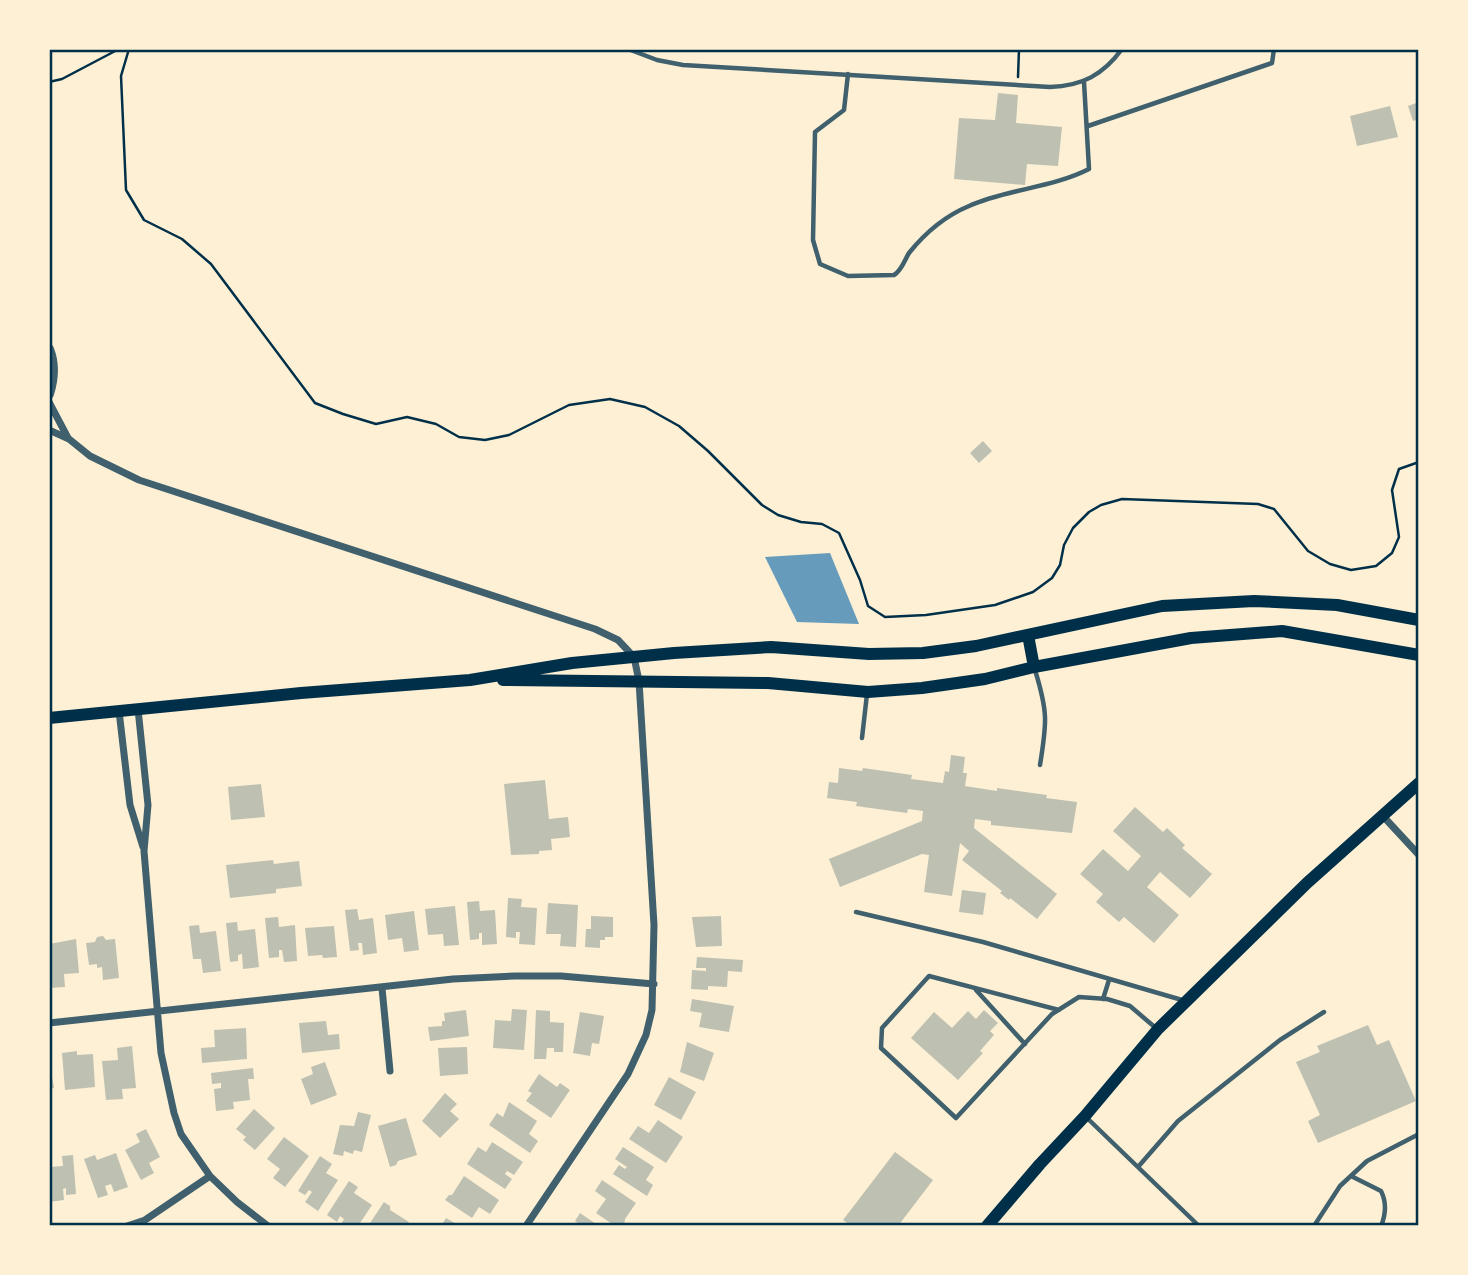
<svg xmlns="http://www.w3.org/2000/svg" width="1468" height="1275" viewBox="0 0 1468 1275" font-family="Karla,sans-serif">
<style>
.water{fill:#669bbc}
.building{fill:#bec0b2}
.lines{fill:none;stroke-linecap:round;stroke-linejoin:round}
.path{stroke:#003049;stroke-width:2.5}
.service{stroke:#3f606c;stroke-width:4.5}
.minor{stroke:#3f606c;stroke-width:7}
.tertiary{stroke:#3f606c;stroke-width:10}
.secondary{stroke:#003049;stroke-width:12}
.neatline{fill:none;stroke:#003049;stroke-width:2.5}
</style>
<rect width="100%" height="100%" fill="#fdf0d5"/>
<path class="water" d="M830 553 859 624 797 622 765 557Z"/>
<path class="building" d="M998 93 1018 95 1016 123 1062 127 1058 166 1027 164 1025 185 954 179 959 118 995 120Z
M1419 102V119L1413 121 1408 106Z
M1390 106 1398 137 1357 146 1350 116Z
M983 441 992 451 979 463 970 453Z
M951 755 965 757 963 773H967L965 786 997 791V788L1047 795 1046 798 1077 802 1072 833 991 825V821L975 819 974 828 1057 894 1037 919 1010 898 1009 900 1000 893 1002 891 962 860 969 851 960 843 952 896 924 892 929 855 922 854 840 887 829 859 922 821 923 811 908 809 907 813 856 806 857 802 827 798 829 782 838 783 839 768 862 771 863 768 912 775 911 779 943 783 945 771 949 772Z
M545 780 549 819 568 817 570 837 551 839 552 850 539 851V854L511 855 504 784Z
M261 784 265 817 231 820 228 787Z
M1135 807 1163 832 1167 828 1185 845 1182 848 1212 874 1190 898 1160 872 1147 887 1179 915 1154 943 1124 917 1119 922 1096 902 1103 894 1080 874 1103 849 1128 871 1141 856 1113 831Z
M273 860 274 864 299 861 302 886 276 889V893L230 898 226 865Z
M962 890 986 893 983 915 959 912Z
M508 898 522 899 521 907 537 908 535 945 519 944 520 932H516V938L506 937Z
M479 901 480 911 495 910 497 944 482 945V933H479V939L470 940 467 902Z
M548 903 578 905 576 947 560 946 561 934H546Z
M455 906 459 945 444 946 443 934 428 935 425 909Z
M357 909 359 920 373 918 377 953 363 955 362 943H358L359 950 350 951 345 910Z
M414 911 419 950 404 952 402 938 388 940 385 915Z
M591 916 613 917V937H605V940H600V948L585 947 586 929H591Z
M721 916 722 946 696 947 692 917Z
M278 917 279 927 295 925 297 961 284 962 282 950H279V957L269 958 265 918Z
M237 922 238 931 255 929 259 967 243 969 242 954 238 955V961L230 962 226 923Z
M199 925 200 933 216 931 221 971 203 973 201 959H193L189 926Z
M334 926 337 957 323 958 322 955 308 956 305 928Z
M103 936 106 940 115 939 119 978 103 980 102 967 97 968V964L89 965 86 943 95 942 97 937Z
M76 939 79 973 64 974 65 987 49 988V944Z
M697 957 743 960 742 972 728 971 727 987 708 986V990L691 989 692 970 706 971V968H696Z
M692 999 734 1006 729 1032 699 1027 702 1013 690 1011Z
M512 1009 527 1010 524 1050 493 1048 495 1020 511 1021Z
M466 1010 469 1036 430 1041 428 1027 442 1026V1021H445L444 1013Z
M536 1010 550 1011V1022L564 1023 563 1052H554V1048H547L546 1059H534Z
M984 1010 998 1023 990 1031 994 1035 980 1051 983 1053 958 1080 911 1038 934 1012 952 1028 968 1011 976 1019Z
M580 1012 604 1016 599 1044 592 1043 590 1056 573 1053Z
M326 1021 328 1035 339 1034 340 1049 302 1053 299 1023Z
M1368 1025 1377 1045 1389 1040 1416 1101 1318 1143 1308 1121 1320 1115 1296 1062 1320 1052 1317 1046Z
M246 1028 247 1059 202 1063 201 1048 215 1047 214 1030Z
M687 1042 714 1053 704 1081 680 1072Z
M132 1046 136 1088 122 1089 123 1099 106 1100 102 1061 118 1060 117 1048Z
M467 1047 468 1074 440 1076 438 1048Z
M77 1051V1055L93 1054 95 1087 65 1090 62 1053Z
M49 1060 54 1088 49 1089Z
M325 1062 337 1095 311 1105 301 1079 313 1074 311 1067Z
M253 1068 254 1079H248L250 1100 233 1102 234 1109 216 1111 214 1089 221 1088V1083L212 1084 211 1073Z
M539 1074 557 1087 560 1083 570 1090 551 1118 526 1101 532 1093 528 1091Z
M669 1077 696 1092 681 1120 654 1105Z
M445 1093 457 1104 450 1111 459 1119 440 1138 422 1121Z
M509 1102 537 1121 529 1134 538 1141 530 1153 489 1125 497 1113 503 1117Z
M254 1109 275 1128 255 1150 243 1140 246 1137 236 1129Z
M358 1112 371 1115 362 1152 354 1150 353 1154 344 1151 343 1156 333 1154 340 1125 354 1126Z
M406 1118 417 1155 398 1161 396 1165 390 1167 378 1126Z
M658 1120 683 1137 666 1163 629 1139 638 1126 649 1133Z
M146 1129 160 1157 149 1163 154 1173 141 1180 125 1150 140 1142 136 1134Z
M284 1137 309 1156 285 1187 273 1178 280 1169 267 1159Z
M492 1142 523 1162 514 1175 507 1171 505 1174 512 1179 505 1189 467 1164 478 1147 486 1152Z
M623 1147 654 1167 646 1180 653 1185 647 1196 613 1174 619 1165 625 1169 627 1167 615 1159Z
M895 1152 933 1180 898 1226H851L843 1220Z
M116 1153 128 1187 114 1192 111 1184 105 1186 108 1195 98 1198 84 1159 95 1155 97 1160Z
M73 1155 76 1194 66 1195V1188L63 1189 64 1200 49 1202V1167L63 1166 62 1156Z
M320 1156 332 1164 326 1173 338 1180 318 1211 305 1202 312 1192 309 1190 305 1195 298 1191Z
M464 1176 499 1200 490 1214 479 1207 472 1218 445 1200 449 1195H452Z
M602 1180 636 1203 625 1219 624 1226H615L596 1213 606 1199 595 1191Z
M349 1181 358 1187 354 1193 372 1205 358 1226H340L344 1219 340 1216 337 1222 327 1215Z
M384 1202 390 1206V1210L409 1222 406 1226H368Z
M580 1213 599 1226H582L575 1221Z
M446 1218 460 1226H441Z"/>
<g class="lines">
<path class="path" d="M129 49 121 76 126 190 144 220 182 239 211 264 315 403 343 414 376 424 407 417 436 424 459 437 485 440 509 435 569 405 610 399 645 407 679 426 708 451 762 505 778 515 801 522 822 524 839 533 860 580 868 606 885 617 926 615 995 605 1033 592 1052 578 1060 565 1064 545 1073 528 1089 512 1101 505 1122 499 1258 504 1274 509 1308 551 1330 564 1351 570 1376 566 1392 553 1399 537 1392 490 1399 469 1419 462
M1018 77 1019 49
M49 82 62 79 119 49"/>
<path class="service" d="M628 49 657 60 683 65 1050 87C1082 86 1103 75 1122 49
M848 74 844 110 815 132 813 240 820 264 848 276 894 275C902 270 904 261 909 253 925 233 945 216 969 206 1007 189 1052 188 1089 169L1084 82
M1088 126 1272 63 1274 49
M1035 670C1048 712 1047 722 1040 765
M862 738 867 694
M856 912 983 942 1182 1000
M976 990 1025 1044
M1103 999 1109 980
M1059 1010 929 976 882 1028 881 1048 956 1118 1052 1014 1079 997 1107 999 1130 1006 1157 1029
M1086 1117 1199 1226
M1138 1167 1178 1121 1280 1040 1324 1012
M1351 1176 1381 1191C1387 1203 1386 1214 1381 1226
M1314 1226 1340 1186 1367 1161 1419 1134"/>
<path class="minor" d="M49 402 68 438
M49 430 69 439 90 456 139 480 595 629 618 640 634 657 639 681 654 925 652 1010 646 1035 628 1074 526 1226
M138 709 148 805 144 851 157 1006 161 1053 174 1113 181 1134 210 1176 237 1202 268 1226
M119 711 130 805 143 847
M1382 815 1419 855
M382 988 390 1071
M49 1023 453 979 515 976H561L654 984
M127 1226 145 1220 210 1176"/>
<path class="tertiary" d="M49 349C55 364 54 378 49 394"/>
<path class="secondary" d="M1028 635 1034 667
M503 680 768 683 868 692 922 688 985 679 1034 667 1191 638 1282 631 1419 655
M49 718 301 693 470 680 572 663 674 653 771 647 869 654 923 653 976 646 1162 606 1254 601 1337 605 1419 620
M987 1226 1040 1164 1085 1116 1158 1029 1307 883 1419 783"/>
</g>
<rect width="1468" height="1275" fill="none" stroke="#fdf0d5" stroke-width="102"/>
<rect x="51" y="51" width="1366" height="1173" class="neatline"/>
</svg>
